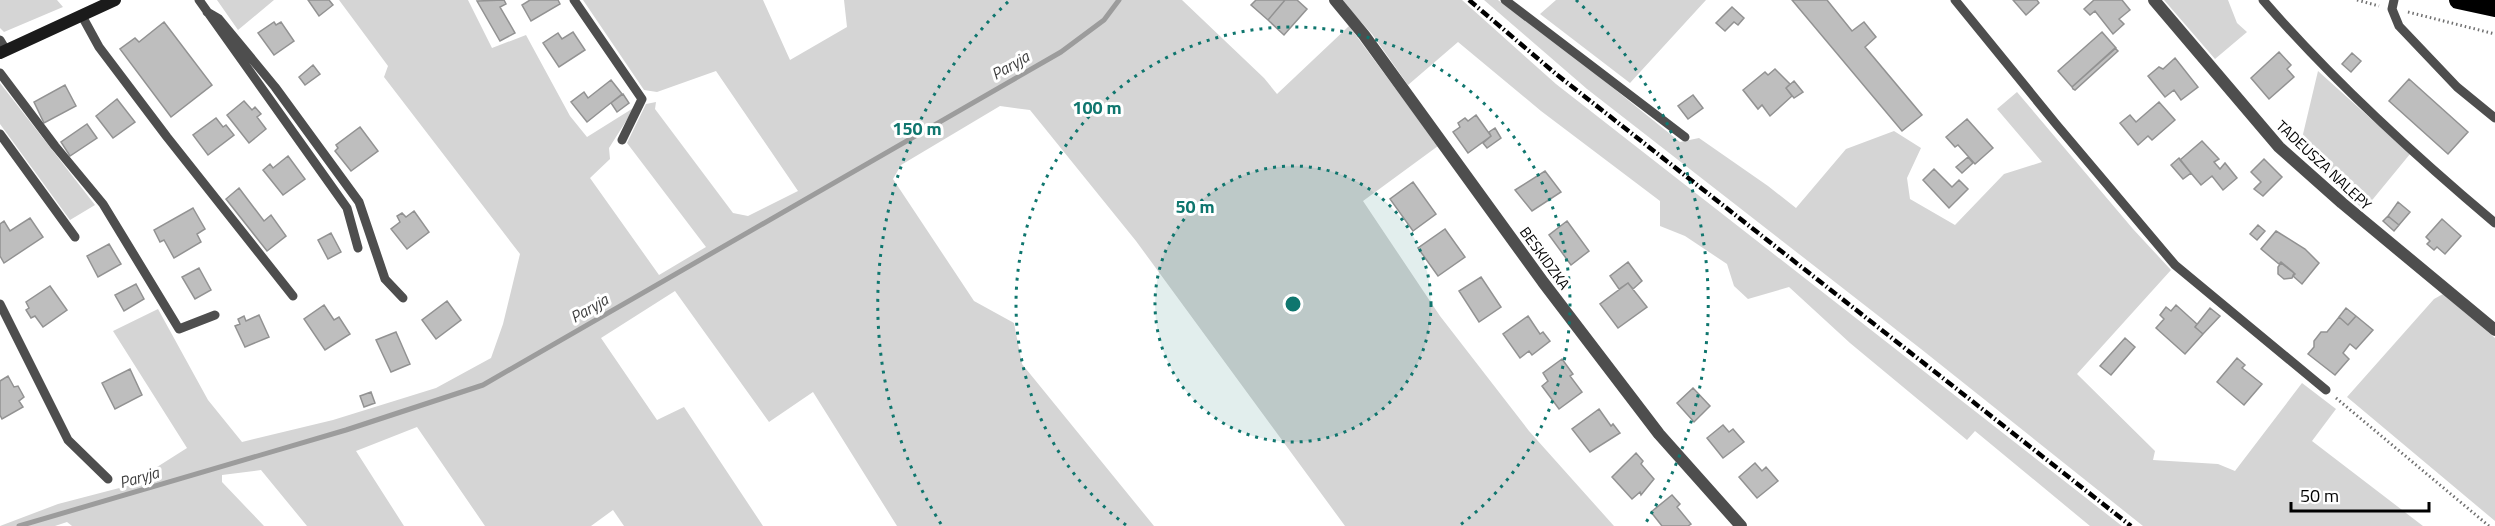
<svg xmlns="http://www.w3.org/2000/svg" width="2495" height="526" viewBox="0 0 2495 526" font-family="'Titillium Web',sans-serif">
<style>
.green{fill:#d5d5d5}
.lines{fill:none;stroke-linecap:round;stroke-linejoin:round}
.stream{stroke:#9c9c9c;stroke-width:5}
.building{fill:#bebebe;stroke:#929292;stroke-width:1.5}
.path{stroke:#707070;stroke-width:3;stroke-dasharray:1.5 3;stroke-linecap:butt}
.lane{stroke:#4e4e4e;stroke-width:9}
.street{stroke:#4e4e4e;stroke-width:12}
.secondary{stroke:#1b1b1b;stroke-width:12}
.highway{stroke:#000;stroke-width:18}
.rail{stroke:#000;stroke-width:4.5;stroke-dasharray:9 3 1.5 3;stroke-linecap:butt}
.ring{fill:none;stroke:#0f766e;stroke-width:3;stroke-dasharray:3 6}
.labels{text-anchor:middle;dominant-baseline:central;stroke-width:6;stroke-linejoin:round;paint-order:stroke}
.street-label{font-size:15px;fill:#000;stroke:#fff}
.water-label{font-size:16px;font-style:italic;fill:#3d3d3d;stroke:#fff}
.centre{fill:#0f766e;stroke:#fff;stroke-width:3}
.ring-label{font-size:18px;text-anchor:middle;font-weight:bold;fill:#0f766e;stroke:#fff;stroke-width:6;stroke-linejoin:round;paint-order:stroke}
</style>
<rect width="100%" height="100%" fill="#fff"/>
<path class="green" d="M0 0H57L63 7 4 32 0 28Z
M217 0H274L238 30Z
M339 0H468L492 48 526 35 570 116 587 137 635 107 609 148 610 159 590 178 659 275 706 247 627 143 646 104 656 102 655 109 733 213 748 216 798 191 716 71 657 92 644 90 583 0H763L790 60 847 27 844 0H1182L1264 78 1277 94 1349 26 1438 146 1363 201 1440 316 1529 431 1614 526H1345L1136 241 1030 110 1000 106 901 165 893 179 974 301 1014 323 1022 364 1154 526H897L813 392 769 422 675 291 601 338 657 420 684 407 763 526H624L613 510 591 526H485L417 427 356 451 404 526H307L261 470 222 475V482L264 526H72L67 522 55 526H0L58 504 127 486 187 448 113 331 158 309 208 400 242 442 333 420 436 388 491 358 503 324 520 254 384 77 388 66Z
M1341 0H1462L1556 84 2122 526H2090L1975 431 1967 440 1850 343 1789 287 1748 299 1734 286 1727 264 1685 236 1660 226V201L1541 111 1458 42 1408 85 1372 34Z
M1484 0H1498L1581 62 1680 142 1699 138 1768 186 1796 208 1846 149 1894 131 1921 148 1907 178 1910 199 1955 225 2004 174 2042 162 1997 109 2017 92 2133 229 2171 270 2077 374 2155 451 2153 460 2218 464 2235 471 2302 383 2336 409 2312 441 2423 526H2143L1921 349 1587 89Z
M1556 0H1706L1630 83 1540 14Z
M2164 0H2228L2237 23 2247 32 2215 59Z
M2318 71 2410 154 2364 210 2299 151Z
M0 83 95 205 70 220 0 124Z
M2443 294 2495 338V521L2347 397 2434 299Z"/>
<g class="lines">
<path class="stream" d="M19 526 346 430 483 385 1061 52 1104 20 1119 0"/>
</g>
<path class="building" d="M308 0H329L333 5 319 16Z
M504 0 506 4 500 7 515 33 500 41 477 1Z
M530 0H558L560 4 531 21 522 5Z
M1256 0H1285L1268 20 1251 5Z
M1285 0H1297L1307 9 1284 35 1268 20Z
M1792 0H1827L1852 31 1864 22 1876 37 1865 47 1922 115 1902 131Z
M2013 0H2037L2039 3 2026 15Z
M2094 0H2122L2130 10 2119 19 2124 24 2113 34 2095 11 2090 15 2084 9Z
M1732 7 1744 18 1738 25 1734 22 1725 31 1716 23Z
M164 22 212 85 171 117 120 49 135 38 139 42Z
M274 22 276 25 281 22 294 41 274 55 258 33Z
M573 32 585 50 559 67 543 43 558 33 562 39Z
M2102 32 2116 48 2072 87 2058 71Z
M2115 48 2118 51 2075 90 2073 89 2072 87Z
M2279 52 2291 65 2287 69 2294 77 2269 99 2251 78Z
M2352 53 2361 61 2351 72 2342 64Z
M2175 58 2198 87 2181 100 2174 90 2165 97 2148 76 2159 67 2163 69Z
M313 65 320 74 305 85 299 77Z
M1775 69 1790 84 1786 88 1792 96 1770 116 1762 105 1758 109 1743 90 1765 72 1768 75Z
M2409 79 2468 132 2448 154 2389 101Z
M611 80 622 94 587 122 571 102 584 92 588 98Z
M1794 81 1803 92 1794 98 1786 88Z
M65 85 76 106 44 123 34 102Z
M623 94 629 103 617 112 611 103Z
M1693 95 1703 108 1688 119 1678 106Z
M117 99 135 122 113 138 96 116Z
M244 101 252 110 255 107 261 114 257 117 266 129 249 143 227 115Z
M2159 102 2175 120 2152 140 2148 136 2138 145 2120 123 2130 115 2136 122Z
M1476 115 1491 136 1468 153 1453 132 1460 127 1458 123 1465 118 1468 121Z
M216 118 223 127 226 125 234 135 208 155 193 135Z
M1967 119 1993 148 1975 164 1958 145 1955 147 1946 137Z
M87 124 97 138 70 156 61 142Z
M360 127 378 151 351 171 335 151 338 148 336 145Z
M1495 128 1501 138 1487 148 1483 143 1491 136 1489 132Z
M2202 141 2219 159 2214 162 2220 169 2225 163 2237 178 2223 190 2212 176 2201 185 2180 160Z
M288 156 305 179 283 195 263 170 270 164 273 168Z
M1968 157 1973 163 1962 173 1956 167Z
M2179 158 2191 173 2183 179 2171 165Z
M2264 159 2282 177 2263 196 2254 189 2261 182 2251 172Z
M1934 169 1952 187 1959 180 1968 189 1949 208 1923 180Z
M1545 171 1561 192 1532 211 1515 190Z
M1413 182 1436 214 1413 231 1390 199Z
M239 188 264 221 271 215 286 236 267 251 226 199Z
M2398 202 2410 212 2399 225 2388 216Z
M193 208 205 229 197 234 201 242 174 258 164 240 160 242 154 230Z
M414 211 429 232 407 249 391 229 400 222 397 216 402 213 406 217Z
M2388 216 2399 225 2394 231 2383 221Z
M30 218 43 237 4 263 0 256V224L4 221 10 231Z
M2442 219 2461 236 2445 254 2437 247 2434 250 2427 244 2430 241 2426 237Z
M1567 221 1589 251 1571 265 1549 235Z
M2258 225 2265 231 2257 240 2250 234Z
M1445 229 1465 257 1438 276 1418 248Z
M2276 231 2305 249 2319 263 2302 284 2293 276 2295 274 2292 271 2281 262 2279 264 2261 249Z
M331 233 341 252 328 259 318 240Z
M109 244 121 264 98 277 87 256Z
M1628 262 1642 281 1633 289 1628 283 1619 289 1610 276Z
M2281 263 2294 273 2292 278 2284 279 2278 274V267Z
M199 268 211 290 195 299 182 277Z
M1481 277 1501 307 1479 322 1459 291Z
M1628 283 1647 307 1618 328 1600 304Z
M136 284 144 299 124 311 115 295Z
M50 286 67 310 43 327 35 316 31 318 26 310 29 308 26 302Z
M447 301 461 320 436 339 422 320Z
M324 305 334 320 339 317 350 334 325 350 304 319Z
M2176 305 2197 324 2195 327 2203 334 2185 354 2156 328 2164 319 2160 315 2166 307 2171 311Z
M2210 308 2220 316 2203 334 2195 327Z
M2346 308 2356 316 2348 325 2339 317Z
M259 315 269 337 245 347 235 326 240 324 238 319 244 316 246 321Z
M1528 316 1540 334 1543 332 1550 341 1532 355 1529 351 1520 358 1503 334Z
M2356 316 2373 330 2356 349 2350 344 2349 345 2343 353 2349 359 2335 375 2308 354 2314 347V341L2321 332H2327L2339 317 2348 325Z
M396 332 410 364 391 372 376 340Z
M2125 338 2135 347 2111 375 2100 366Z
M2237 358 2245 365 2242 368 2262 384 2244 405 2217 382Z
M1562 359 1573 374 1570 376 1582 392 1559 409 1542 386 1548 381 1543 373Z
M130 369 142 395 115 409 102 383Z
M8 376 14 387 18 386 24 397 19 401 23 407 2 419 0 415V381Z
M1693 388 1710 406 1694 422 1677 403Z
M371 392 375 403 364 407 360 396Z
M1599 409 1611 426 1613 424 1620 433 1590 452 1572 429Z
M1723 425 1729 432 1733 429 1744 442 1723 458 1707 438Z
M1636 453 1643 461 1641 464 1654 479 1641 495 1640 492 1632 499 1612 477Z
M1755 463 1762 471 1766 467 1778 481 1757 498 1739 477Z
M1672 495 1680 504 1677 507 1691 524 1688 526H1662L1651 512Z"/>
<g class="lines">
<path class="path" d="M2357 0 2379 6
M2408 12 2495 34
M2336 398 2489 526"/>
<path class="lane" d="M199 0 347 208 358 248
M574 0 642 99 622 140
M1505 0 1685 137
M1955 0 2056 124 2175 265 2326 390
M2263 0C2333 81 2413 154 2495 223
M2394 0 2392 9 2399 26 2457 87 2495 118
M207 12 219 19 275 87 359 202 385 279 403 298
M82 16 99 47 167 137 293 296
M0 40 6 50
M0 73 55 146 103 204 179 329 215 315
M0 134 75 237
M0 304 68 440 108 479"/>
<path class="street" d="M1335 0 1364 35 1543 282 1659 434 1741 526
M2154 0 2279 147 2342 203 2495 330"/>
<path class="secondary" d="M0 53 115 0"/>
<path class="highway" d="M2458 0 2495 8"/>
<path class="rail" d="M1469 0 1556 74 2131 526"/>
</g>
<circle cx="1293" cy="304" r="138" fill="#0f766e" fill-opacity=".12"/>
<g class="ring">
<circle cx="1293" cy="304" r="138"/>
<path d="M1126 525A277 277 0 1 1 1460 525"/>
<path d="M941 524A415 415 0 0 1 1010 0M1576 0A415 415 0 0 1 1645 524"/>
</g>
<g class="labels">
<g class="street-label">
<text transform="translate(2324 165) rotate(43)">TADEUSZA NALEPY</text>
<text transform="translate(1545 258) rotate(54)">BESKIDZKA</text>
</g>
<g class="water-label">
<text transform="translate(1010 65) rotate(-30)">Paryja</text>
<text transform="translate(589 308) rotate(-30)">Paryja</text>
<text transform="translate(139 477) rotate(-16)">Paryja</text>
</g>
</g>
<circle cx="1293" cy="304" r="9" class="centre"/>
<g class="ring-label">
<text x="1097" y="114">100 m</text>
<text x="917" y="135">150 m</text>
<text x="1195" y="213">50 m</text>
</g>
<path d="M2291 502v9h138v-9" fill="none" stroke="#000000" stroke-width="3"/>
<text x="2300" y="502" font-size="18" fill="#000000" stroke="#ffffff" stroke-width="4.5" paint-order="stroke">50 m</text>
</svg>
